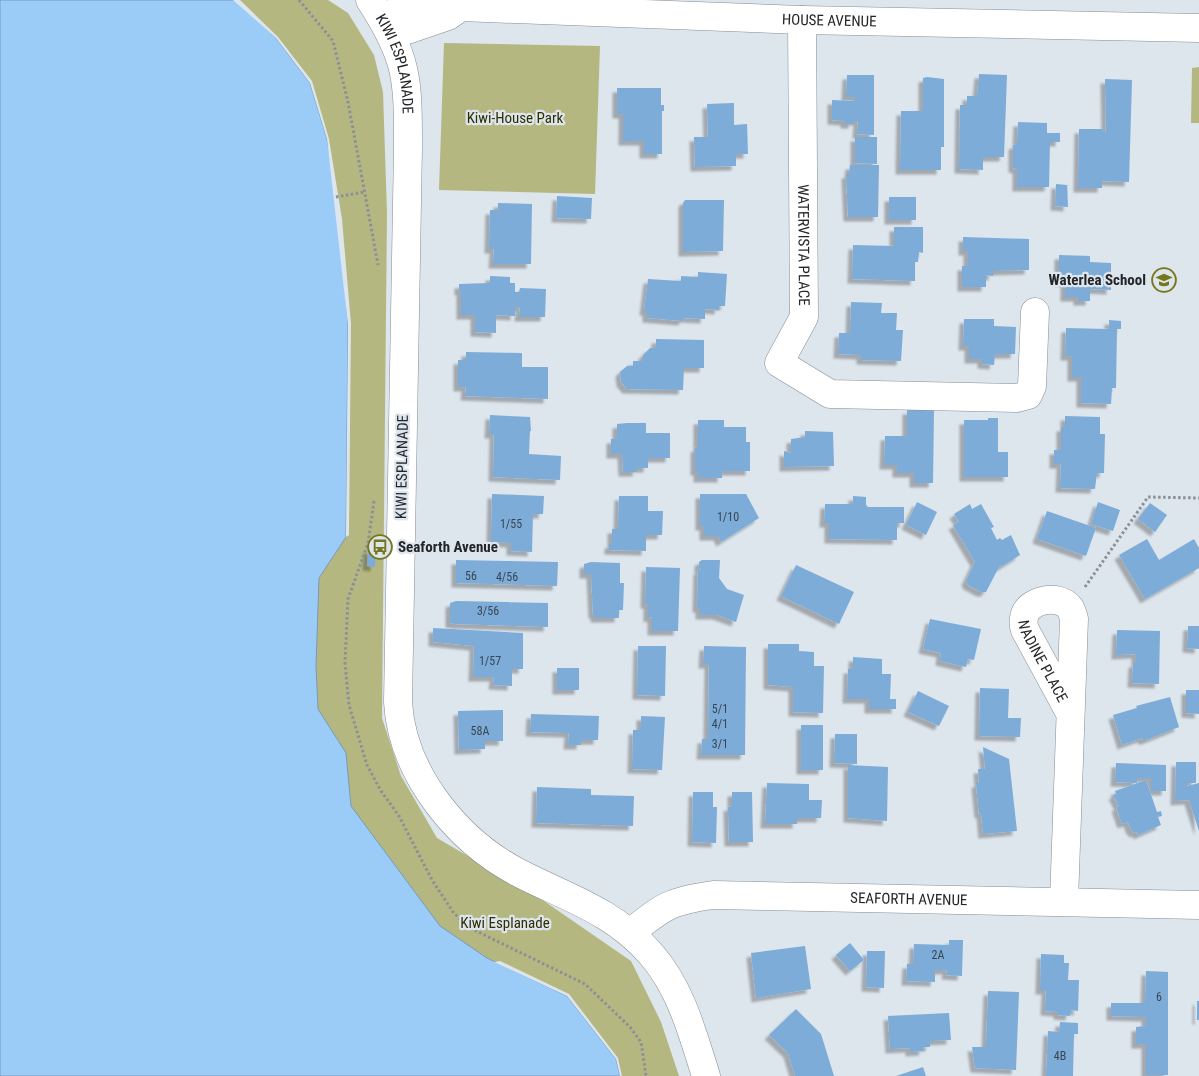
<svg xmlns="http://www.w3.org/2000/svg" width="1199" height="1076" viewBox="0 0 1199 1076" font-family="'Roboto Condensed',sans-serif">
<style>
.green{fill:#b5b781}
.water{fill:#9bccf8;stroke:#779aba}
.pier{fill:#dde5ed}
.building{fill:#7cacd7;filter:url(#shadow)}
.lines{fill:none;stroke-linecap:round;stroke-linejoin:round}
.street-casing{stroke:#868d94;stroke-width:29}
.path{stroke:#8b9096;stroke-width:3;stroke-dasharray:2.5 2.5;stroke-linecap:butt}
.street{stroke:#fff;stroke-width:28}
.labels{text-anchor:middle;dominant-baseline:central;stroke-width:4.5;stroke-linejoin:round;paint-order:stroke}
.number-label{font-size:12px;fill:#394754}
.street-label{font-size:15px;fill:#232528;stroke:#dde5ed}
.park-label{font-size:15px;fill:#2f2e00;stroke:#dde5ed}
.poi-label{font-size:15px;font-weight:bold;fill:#232528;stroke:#dde5ed;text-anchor:end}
</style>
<defs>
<filter id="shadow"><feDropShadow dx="-4.5" dy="4.5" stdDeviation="1" flood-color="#0004"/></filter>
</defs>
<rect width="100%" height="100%" fill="#dde5ed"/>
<path class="green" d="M0 0H328L348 13 374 55 383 92 387 213 382 718 401 776 437 838 541 899 631 961 661 1022 679 1076H0Z
M444 43 600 46 595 194 439 190Z
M1199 67V123H1191L1192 68Z"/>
<path class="water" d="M0 0H236L276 38 310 83 327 139 340 219 348 325 346 537 319 578 316 666 318 709 346 753 351 806 440 926 487 958 567 996 616 1059 620 1076H0Z"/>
<path class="pier" d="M233 0H240L278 37 312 81 329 139 342 219 351 324 349 535 346 537 348 325 327 139 310 83 276 38Z
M500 961 569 994 618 1058 622 1076H620L616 1059 567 996 494 962Z"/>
<path class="building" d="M979 74 1007 75 1004 157H983V170L959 169 960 105H967V96H977Z
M847 75H874V135L857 134 858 121H853V124H845V121L832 120V100L855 101V97H846Z
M927 77 944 79V147H941V170H900L901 111H923V78Z
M1105 79 1132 80 1129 182 1102 181V188H1078L1079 129H1103V132H1106Z
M617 88H661V105H664V111H662V154H644V141H623V114H617Z
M734 103V125L747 124 748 154H736V166L695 167 694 137H708L707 104Z
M1018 122 1047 123V133H1060V142H1050L1049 187H1017V169L1013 168V145L1017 144Z
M855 137H877V164L855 163Z
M850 165H879L878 217H848L846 174H849Z
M1067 181 1068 207 1055 206 1056 184 1067 185Z
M557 196 592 198 591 219 556 218Z
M889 197H916V220H889Z
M685 200H724L723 251 683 252V203Z
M498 203 532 204 531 264H493L494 249H489L490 210H498Z
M894 227H923V253L919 252 918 262H915V281L852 279 853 245 894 246Z
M963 237 1029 239V270L993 271V276L986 275V287H962V266H968V251H963Z
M1059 255 1090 256V262L1111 263V290L1090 289V301H1078V297H1065V282H1059Z
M698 272 727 274 725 306H719V310L705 309V319L684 318 683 321 647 318V311H644L648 279 681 281V276L698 277Z
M490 276 510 277V283H515V292H519L520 288 546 289 545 317H519L520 307H515V316L496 315V333L475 332V315H461V291H459V284L490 283Z
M851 302 882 303 881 313H897L896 330H903L901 361 861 360V355L838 354 839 333H850Z
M964 319H994V326L1016 327 1015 354H995L994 365 982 364V359H969V346H963Z
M1109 320 1121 321V329H1117L1116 388H1112L1111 404 1081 403V377H1072V356H1065L1066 328 1109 329Z
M656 339 704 340V368H684L683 390 627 389 621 382 620 372 627 366H633V361H643V355L650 348H656Z
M466 352 522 353V367H548V399L465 396 466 387H458V360H466Z
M907 410H934L933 483H914V473H897V465H884L885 436H907Z
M490 415 530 417 531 431H530L529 454 561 456 560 480 493 477 494 434H489Z
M1065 416 1100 417V434H1105L1104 473H1097L1095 489 1060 488 1061 464H1054V450H1061V427H1065Z
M988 418H998V452H1008V477H964V420H988Z
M698 420H724V427H746V442H750V471H722V478H698V471H695V448L698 447Z
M627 423H646V433H670V458H648V468H637V472H623L622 454H611V439H617V424Z
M805 431 833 432 834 466 784 467V451L791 453V439L805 437Z
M492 494 544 496 543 514H533L532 552 511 551V543L491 542Z
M700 494H746L759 518 721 542 718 536H704V526H700Z
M619 496H648V511H663L662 535H646V551L609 550V544H612V529H618Z
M853 496 866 497V505L868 507H904V523H897V540L829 539V523H824L825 504H853Z
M917 502 937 512 926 535 906 525Z
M1098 502 1120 510 1113 531 1091 524Z
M1150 503 1167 515 1155 532 1138 519Z
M970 504 972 509 981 504 994 527 991 528 997 540 1000 538 1002 540 1011 535 1020 555 1001 567 1000 565 986 592H981L968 585 966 581 975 562 953 525 959 522 954 514Z
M1047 511 1096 528 1086 556 1037 539Z
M1147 539 1159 560 1194 539 1199 548V568L1145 599 1119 555Z
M368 549 376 550 375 567 367 566Z
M456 560 558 562 557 586 456 583Z
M702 560H720L719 578 727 589 744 595 736 622 717 615H700V608H697L698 570H701L699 569V562Z
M591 562 620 563V583H624L623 610H619V618H595V614H593L591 574H584V564Z
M796 565 854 592 839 624 781 596Z
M646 567 680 568 678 631H652V617L648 618V604H645Z
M456 601 548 603V627L455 624 450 623V603Z
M930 619 981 629 974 660 968 659 966 667 940 661 941 653 923 649Z
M1188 626H1199V649L1187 648Z
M433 628 523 633V669H512V686L493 685 494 677H473L474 646 433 642Z
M1117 630 1160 631 1159 684 1132 683 1133 663H1136V654L1116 655Z
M768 644H799V651L814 652V666H824L823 713 793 712V687L768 685Z
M638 646H666L665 696 637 695Z
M704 646 746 647 745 755H701L702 739H708L709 664H703Z
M853 657 882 659V674H891L890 699H896V709H869V699H847L848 669H853Z
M557 668H579V690H557Z
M980 688 1009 689 1008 718H1021L1020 737 979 736Z
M1186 690H1199V714L1186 713Z
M918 691 949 706 939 726 908 712Z
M1170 697 1179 727 1146 740H1143L1142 738 1122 745 1113 715 1137 708 1136 706Z
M503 710V741H485V749L459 750 458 711Z
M531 714 599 716 598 740H581V745H568L569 733 530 732Z
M641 716 665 717 662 770 632 769 633 730H641Z
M801 725H823V770H801Z
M835 734H857V764L834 763Z
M983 747 1009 759 1017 831 983 834 981 813 979 814 976 783H979L978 769H985Z
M1176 762H1196V783H1187V786L1199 783V831L1189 800 1175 801Z
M1116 763 1166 765V791H1151V778H1138L1137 783 1115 782Z
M848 765 888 767 887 821 848 818Z
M1146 780 1157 812 1161 811 1162 816 1158 817 1161 825 1138 835 1137 832 1134 833 1132 830H1131L1128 822 1122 824 1116 807 1119 806 1113 795 1116 794 1115 791Z
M767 783 809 784V800H822L821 818H797V824H765Z
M537 787 591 789V795L634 796 633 826 536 823Z
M693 792H713V807H717L716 843 692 842Z
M732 792H752L753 842H729L728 807 732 806Z
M949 940H963L962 976 946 975 947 970H935V982L906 981 907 964H913L914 944 949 945Z
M850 943 864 960 850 971 836 955Z
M805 946 811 989 756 998 751 953Z
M867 951H885L884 988 866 987Z
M1041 954 1064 955V963H1069L1068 980H1079L1078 1011 1071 1010 1070 1016 1058 1015V1012L1045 1011 1046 990H1040Z
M1146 971 1168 972V1075H1146V1044H1136V1027L1146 1026V1017L1111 1016V1003H1145Z
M988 991 1019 992 1016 1070 975 1068 972 1047H986Z
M1197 1001H1199V1020H1197Z
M796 1009 821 1034 834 1076H795L788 1053 769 1035Z
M949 1013 951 1040 930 1041V1047H923L924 1051 910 1052V1048L890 1049 888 1016Z
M1060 1022 1078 1023V1034H1074L1073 1076H1046L1048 1031 1059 1032Z
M923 1067 926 1076H896Z"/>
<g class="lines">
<g class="street-casing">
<g id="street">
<path id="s1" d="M370 0C408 58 408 79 408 147L398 702C402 774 458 842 521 874 568 898 613 911 650 953 681 988 692 1032 706 1076"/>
<path d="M424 0 400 7 386 25 407 30 448 16 461 7"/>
<path id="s2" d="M446 0 461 7 802 20 1199 28"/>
<path id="s3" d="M802 20 804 317 779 363 830 394 1017 398 1028 395 1032 386 1035 312"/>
<path id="s4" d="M1064 901 1074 619C1073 616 1072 611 1070 608 1059 593 1026 600 1024 618 1023 622 1024 627 1025 630L1070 713"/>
<path id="s5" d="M630 933C664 906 670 901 713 895L1199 905"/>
</g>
</g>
<path class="path" d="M299 0 333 41 348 102 378 265
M336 197 364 192
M374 501 368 543 348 599 345 663 349 705 367 765 381 791 399 816 432 880 453 912 468 927 585 984 630 1027 641 1042 646 1076
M1085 587 1148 497 1199 498"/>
<use href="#street" class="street"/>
</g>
<defs>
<g id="school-ring" transform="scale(1.25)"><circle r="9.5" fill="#dde5ed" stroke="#76761c" stroke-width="1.5"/><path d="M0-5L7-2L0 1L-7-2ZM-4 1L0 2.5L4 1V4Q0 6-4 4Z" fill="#76761c"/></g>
<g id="bus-ring" transform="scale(1.25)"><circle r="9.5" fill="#dde5ed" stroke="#76761c" stroke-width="1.5"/><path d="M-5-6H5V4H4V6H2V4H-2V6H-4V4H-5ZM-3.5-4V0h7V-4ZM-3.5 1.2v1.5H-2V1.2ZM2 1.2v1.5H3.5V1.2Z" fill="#76761c"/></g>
</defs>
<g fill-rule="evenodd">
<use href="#school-ring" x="1164" y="280"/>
<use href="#bus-ring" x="380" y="547"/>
</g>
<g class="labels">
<g class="number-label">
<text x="728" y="517">1/10</text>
<text x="511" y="524">1/55</text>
<text x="471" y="576">56</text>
<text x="507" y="577">4/56</text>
<text x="488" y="611">3/56</text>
<text x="490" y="661">1/57</text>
<text x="720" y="709">5/1</text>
<text x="720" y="724">4/1</text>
<text x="480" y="731">58A</text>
<text x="720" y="744">3/1</text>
<text x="938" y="955">2A</text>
<text x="1159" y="997">6</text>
<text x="1060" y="1056">4B</text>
</g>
<g class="street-label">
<text stroke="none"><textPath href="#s2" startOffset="385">HOUSE AVENUE</textPath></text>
<text stroke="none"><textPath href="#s1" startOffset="70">KIWI ESPLANADE</textPath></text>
<text stroke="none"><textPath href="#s3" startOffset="225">WATERVISTA PLACE</textPath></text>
<text transform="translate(402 467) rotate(-89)">KIWI ESPLANADE</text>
<text stroke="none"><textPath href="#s4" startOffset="398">NADINE PLACE</textPath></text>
<text stroke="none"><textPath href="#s5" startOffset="289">SEAFORTH AVENUE</textPath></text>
</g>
<g class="park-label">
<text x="515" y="118">Kiwi-House Park</text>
<text x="505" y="923">Kiwi Esplanade</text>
</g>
<g class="poi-label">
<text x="1146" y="280">Waterlea School</text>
<text x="398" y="547" text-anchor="start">Seaforth Avenue</text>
</g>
</g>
</svg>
